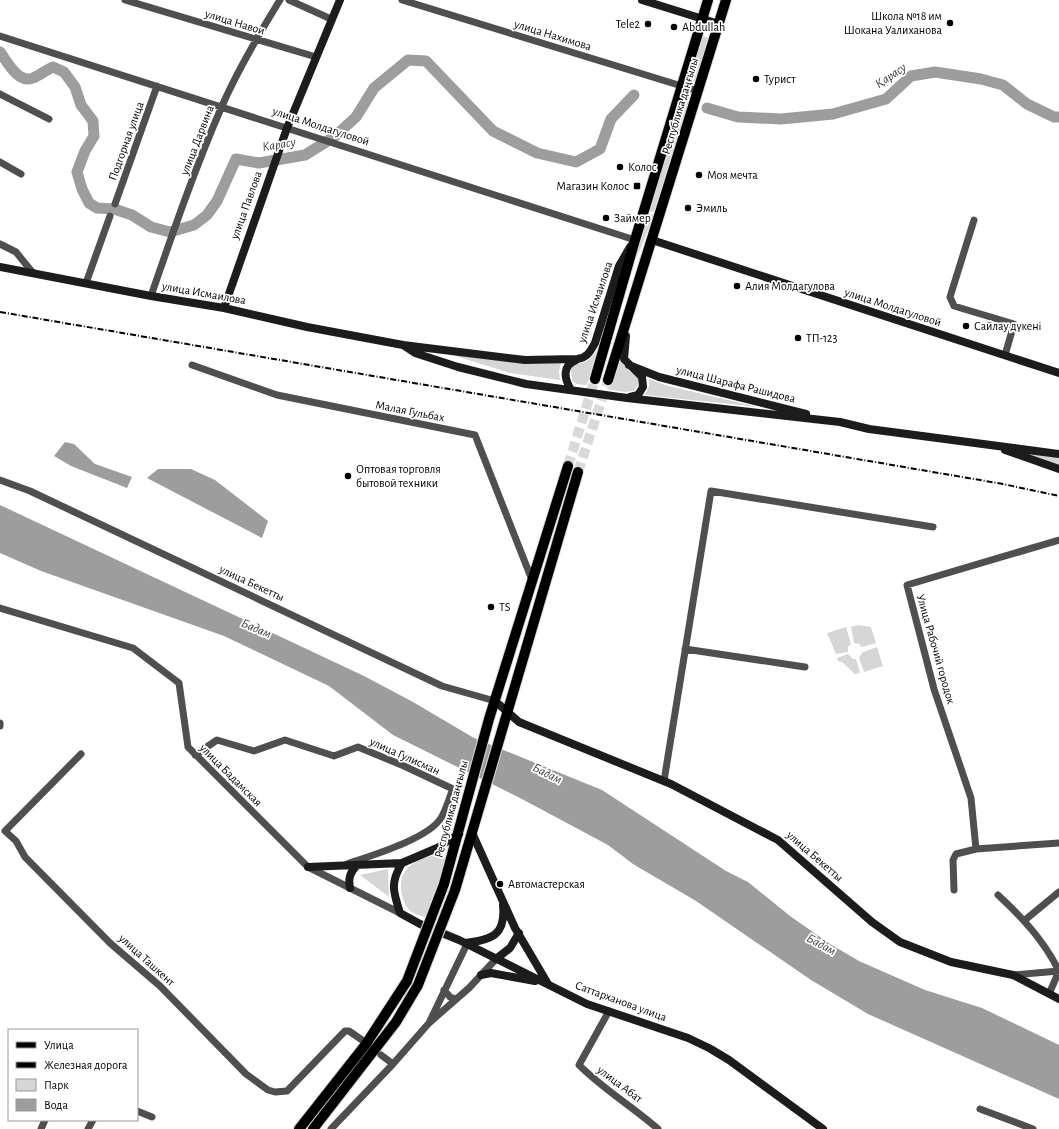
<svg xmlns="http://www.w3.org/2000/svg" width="1059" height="1129" viewBox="0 0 1059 1129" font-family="'Alegreya Sans',sans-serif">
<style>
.green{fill:#d6d6d6}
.water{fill:#9d9d9d}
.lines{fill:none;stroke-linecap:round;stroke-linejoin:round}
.river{stroke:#9d9d9d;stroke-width:11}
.primary-tunnel{stroke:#d9d9d9;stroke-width:10;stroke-dasharray:10 5;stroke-linecap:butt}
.primary-casing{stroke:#dbdbdb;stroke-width:12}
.street{stroke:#4f4f4f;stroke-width:7}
.secondary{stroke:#1c1c1c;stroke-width:8}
.primary{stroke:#000;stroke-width:10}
.rail{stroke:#000;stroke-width:2;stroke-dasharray:6 2 1 2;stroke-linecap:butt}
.primary-bridge-casing{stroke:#dbdbdb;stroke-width:12;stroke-linecap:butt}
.primary-bridge{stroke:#000;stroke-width:10}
.poi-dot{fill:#000;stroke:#fff;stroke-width:1.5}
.labels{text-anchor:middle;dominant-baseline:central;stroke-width:3.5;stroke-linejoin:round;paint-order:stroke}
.poi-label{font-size:12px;fill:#000;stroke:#fff;text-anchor:start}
.street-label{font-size:12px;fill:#000;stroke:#fff}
.water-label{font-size:13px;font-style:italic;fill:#3e3e3e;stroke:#fff}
</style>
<rect width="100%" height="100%" fill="#fff"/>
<path class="green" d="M703 36 708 38 694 85 688 84Z
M685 92 691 94 654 212 648 211Z
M647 213 654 215 636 260Z
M619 346C620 366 624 365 638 378V386L633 391 625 392 607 389Z
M433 349 531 364 561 363 559 371 560 380 510 373Z
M597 350 587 385 576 384 572 380 571 369 575 364C587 363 591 359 597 350Z
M649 379 668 386 758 407 645 395 649 386Z
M1011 450 1059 454V466Z
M858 625 871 627 876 643 862 647 859 644 854 643 851 627Z
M846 627 851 644 848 647V652L836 654 827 633Z
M877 647 883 666 864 672 859 658 863 652Z
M848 654 853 659H856L860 673 855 674 842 662 838 661 837 658Z
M439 854 446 858 447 865 427 918C422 916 414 914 410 911 401 902 397 880 406 870 414 860 427 857 439 854Z
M388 869 389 897 360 875Z"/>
<path class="water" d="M65 442 74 444 95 464 132 477 127 488 71 466 54 456Z
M158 469H191L215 480 268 521 262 538 147 478Z
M0 505 364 676 413 702 474 738 602 790 726 871 748 882 790 916 830 944 859 961 925 990 982 1008 1059 1045V1099L868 1014 811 980 696 901 633 864 608 845 520 798 393 735 329 686 224 636 41 571 0 553Z"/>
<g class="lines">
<path class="river" d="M0 52C7 61 18 84 33 78 40 75 46 70 53 67L64 72 75 87 81 105 93 121 94 136 85 151 77 172 82 189 89 203 97 208 114 209 132 215 151 227 170 232 194 225 207 215 217 201 236 159 259 163 305 155 334 137 356 117 374 88 408 60 426 61 493 131 537 153 576 162 600 149 611 119 634 95
M707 108 738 117 781 119 833 114 886 99 911 76 935 72 981 79 1003 85 1027 104 1054 117H1059"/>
<path class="primary-tunnel" d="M568 466 595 379
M578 472 608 380"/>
<g class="primary-casing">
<path id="primary" d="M595 379 635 240 708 0
M608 380 726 0
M444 884 489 719 568 466
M455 890 578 472
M299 1129 366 1044 407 981
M313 1129 396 1022 418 985"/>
</g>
<path class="street" d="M125 0 316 57
M289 0 331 19
M402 0 698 91
M0 36 635 240
M0 94 49 119
M0 162 21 174
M115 204 157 86
M974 220 950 297 954 306 1014 324 1005 355
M0 244 16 252 33 273
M86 283 110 216
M151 296C173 232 195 168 222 106 238 69 259 34 280 0
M192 365 277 395 475 435 532 580
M0 480 30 491 442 686 495 701
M0 608 133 648 179 683 188 747 308 867 400 913
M685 649 805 667
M0 723V726
M81 754 5 831 16 841 25 857 110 943 160 986 246 1074 268 1090 275 1092 287 1091 345 1031H349L362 1040
M195 755 217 740 254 751 285 740 334 756 358 747 404 766 453 789C449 798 446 810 441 818 428 839 370 856 347 864
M664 781 711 491 933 527
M976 849 971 798 934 689 907 585 1059 540
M954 890 953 860 956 854 976 849 1059 843
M998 895C1023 918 1044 941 1059 971L1049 994
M1025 920 1059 892
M467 944 429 1023 469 988 496 959
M1013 975 1059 971
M444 990 450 997 456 999
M609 1011 579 1065C603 1089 633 1107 658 1129
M381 1055 393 1064
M980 1109 1033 1129
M137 1111 152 1117
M41 1129 45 1120
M88 1129 93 1120
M331 1129 393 1064 429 1023"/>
<path class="secondary" d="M642 0 719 24
M652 240 1059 373
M0 267 151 296 224 308 307 327 403 345 525 360 577 359C587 358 590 352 595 343L619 266 630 247
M224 308 287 128 340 0
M626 336 624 359 642 377 643 387 638 395 630 397
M403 345 415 353 458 367 526 384 627 398 840 422 869 429 1059 454
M629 365 659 377 806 414
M571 390C564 378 562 366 576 360
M1005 450 1059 469
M495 701 519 722 671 784 778 840 872 922 900 942 951 962 1013 975 1059 999
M473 835 515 928 548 984
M402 863C390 883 393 891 400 913L420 924 459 940 587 1004 688 1038 709 1048 729 1060 823 1129
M308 867 402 863 437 848 459 834
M350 888C348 878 350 873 357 865
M465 943C492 940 506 935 503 905
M496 959 510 948 519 933
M481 975 491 973 535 981"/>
<use href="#primary" class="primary"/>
<path class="rail" d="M0 312 1003 484 1059 496"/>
<g class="primary-bridge-casing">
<path id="primary-bridge" d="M407 981 444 884
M418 985 455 890"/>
</g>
<use href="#primary-bridge" class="primary-bridge"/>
</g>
<g class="poi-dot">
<circle cx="950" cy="23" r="4"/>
<circle cx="648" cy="24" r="4"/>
<circle cx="674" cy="27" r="4"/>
<circle cx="756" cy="79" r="4"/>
<circle cx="620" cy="167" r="4"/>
<circle cx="699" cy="175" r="4"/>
<rect x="633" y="182" width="8" height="8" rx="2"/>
<circle cx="688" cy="208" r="4"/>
<circle cx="606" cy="218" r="4"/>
<circle cx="737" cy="286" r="4"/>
<circle cx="966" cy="326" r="4"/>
<circle cx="798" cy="338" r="4"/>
<circle cx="348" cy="476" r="4"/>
<circle cx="491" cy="607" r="4"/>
<circle cx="500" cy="884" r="4"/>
</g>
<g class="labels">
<g class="poi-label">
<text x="942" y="16" text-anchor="end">Школа №18 им<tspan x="942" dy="14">Шокана Уалиханова</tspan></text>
<text x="640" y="24" text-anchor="end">Tele2</text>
<text x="682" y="27">Аbdullah</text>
<text x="764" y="79">Турист</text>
<text x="628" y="167">Колос</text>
<text x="707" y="175">Моя мечта</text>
<text x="629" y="186" text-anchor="end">Магазин Колос</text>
<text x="696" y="208">Эмиль</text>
<text x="614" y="218">Займер</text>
<text x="745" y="286">Алия Молдагулова</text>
<text x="974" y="326">Сайлау дүкені</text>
<text x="806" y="338">ТП-123</text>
<text x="356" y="469">Оптовая торговля<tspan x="356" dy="14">бытовой техники</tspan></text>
<text x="499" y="607">TS</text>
<text x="508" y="884">Автомастерская</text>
</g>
<g class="street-label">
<text transform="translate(235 22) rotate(17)">улица Навои</text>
<text transform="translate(553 35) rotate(17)">улица Нахимова</text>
<text transform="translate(680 106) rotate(-73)">Республика даңғылы</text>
<text transform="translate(321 126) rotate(18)">улица Молдагуловой</text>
<text transform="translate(197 140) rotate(-69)">улица Дарвина</text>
<text transform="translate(126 141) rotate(-70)">Подгорная улица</text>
<text transform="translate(246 205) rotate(-70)">улица Павлова</text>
<text transform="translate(204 293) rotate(10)">улица Исмаилова</text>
<text transform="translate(595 302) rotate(-71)">улица Исмаилова</text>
<text transform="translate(893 307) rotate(18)">улица Молдагуловой</text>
<text transform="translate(736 384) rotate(14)">улица Шарафа Рашидова</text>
<text transform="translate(410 411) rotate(11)">Малая Гульбах</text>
<text transform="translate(252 583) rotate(25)">улица Бекетты</text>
<text transform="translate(936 649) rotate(74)">Улица Рабочий городок</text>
<text transform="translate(405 756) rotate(24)">улица Гулисман</text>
<text transform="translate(231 775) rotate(45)">улица Бадамская</text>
<text transform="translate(451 809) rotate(-75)">Республика даңғылы</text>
<text transform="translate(815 856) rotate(41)">улица Бекетты</text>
<text transform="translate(147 960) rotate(42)">улица Ташкент</text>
<text transform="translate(621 1001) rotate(20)">Саттарханова улица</text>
<text transform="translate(620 1084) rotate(37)">улица Абат</text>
</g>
<g class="water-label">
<text transform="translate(891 76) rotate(-34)">Қарасу</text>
<text transform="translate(279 145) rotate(-9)">Карасу</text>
<text transform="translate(256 629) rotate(23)">Бадам</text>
<text transform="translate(547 774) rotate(27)">Бадам</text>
<text transform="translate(821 945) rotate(29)">Бадам</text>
</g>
</g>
<rect x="8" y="1029" width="130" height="92" fill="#ffffff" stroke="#999999"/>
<rect x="16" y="1042" width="20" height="6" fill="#000000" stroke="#999999"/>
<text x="44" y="1049" font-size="12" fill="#000000">Улица</text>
<rect x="16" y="1062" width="20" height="6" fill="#000000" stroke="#999999"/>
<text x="44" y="1069" font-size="12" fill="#000000">Железная дорога</text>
<rect x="16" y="1079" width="20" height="12" fill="#d6d6d6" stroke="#999999"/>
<text x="44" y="1089" font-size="12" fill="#000000">Парк</text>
<rect x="16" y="1099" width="20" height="12" fill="#9d9d9d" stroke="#999999"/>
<text x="44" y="1109" font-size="12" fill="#000000">Вода</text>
</svg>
